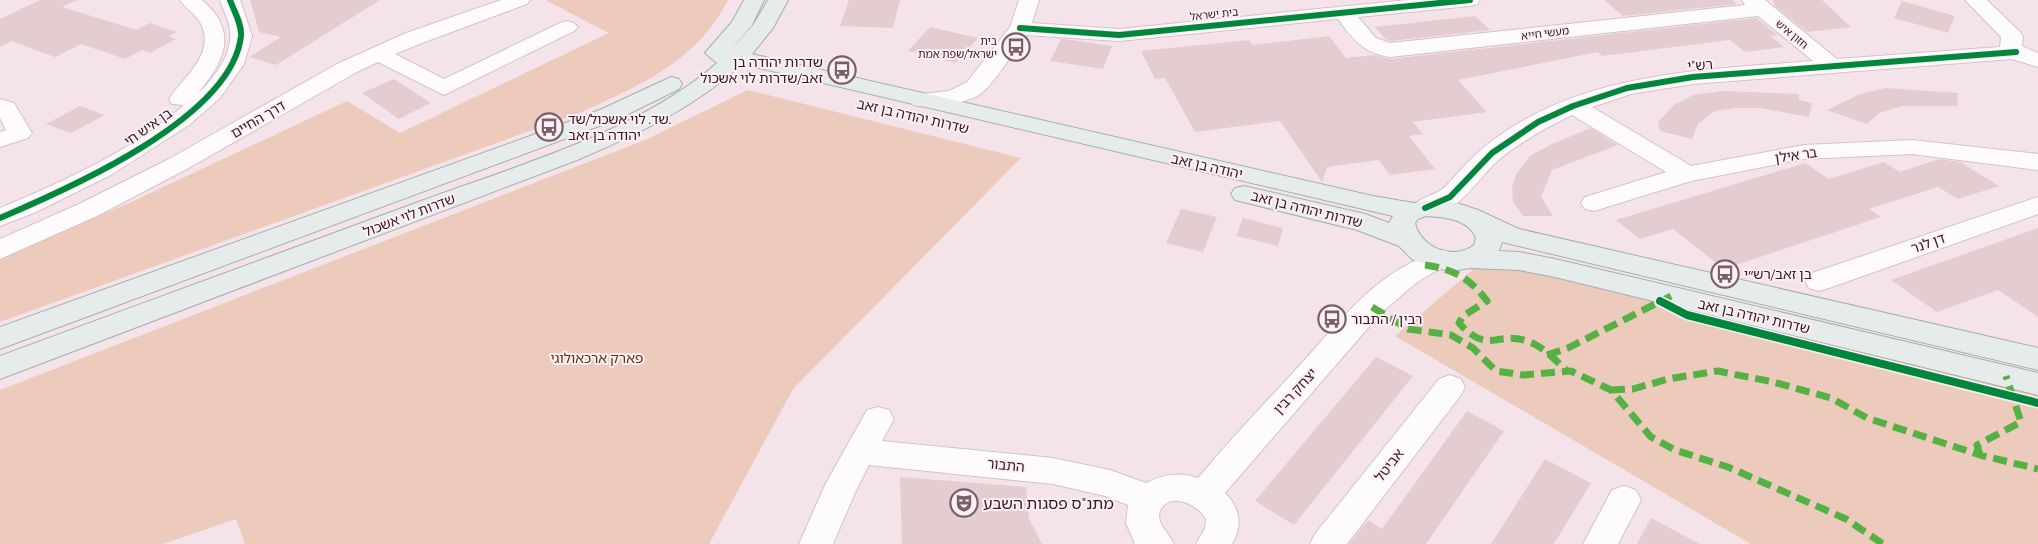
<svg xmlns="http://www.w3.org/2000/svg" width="2038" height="544" viewBox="0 0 2038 544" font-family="'PT Sans Narrow','Noto Sans Hebrew',sans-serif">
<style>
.green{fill:#eccbbc}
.building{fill:#e3cdd0}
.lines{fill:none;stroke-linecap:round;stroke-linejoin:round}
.minor-casing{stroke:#d6c1c8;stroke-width:2}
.major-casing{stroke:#a5afae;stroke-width:2}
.minor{fill:#fdfbfc;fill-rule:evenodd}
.major{fill:#e5eceb;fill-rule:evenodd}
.quiet{stroke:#56b145;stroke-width:7;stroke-dasharray:14 7;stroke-linecap:butt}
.cycleway-far1-casing{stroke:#feeff4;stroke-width:9}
.cycleway-casing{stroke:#feeff4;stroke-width:11}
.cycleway-far1{stroke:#00873e;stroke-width:6}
.cycleway{stroke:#00873e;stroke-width:8}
.labels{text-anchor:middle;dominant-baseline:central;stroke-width:4;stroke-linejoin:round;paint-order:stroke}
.far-street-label{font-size:11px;fill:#341a24;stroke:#feeff4}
.far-poi-label{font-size:11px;fill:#341a24;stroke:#feeff4;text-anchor:end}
.poi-label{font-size:14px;fill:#341a24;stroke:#feeff4;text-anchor:start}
.street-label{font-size:14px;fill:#341a24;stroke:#feeff4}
.park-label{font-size:14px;fill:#5f330f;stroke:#feeff4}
.near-poi-label{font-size:16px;fill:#341a24;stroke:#feeff4;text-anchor:start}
</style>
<rect width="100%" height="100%" fill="#f4e4e9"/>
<path class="green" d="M545 0H728C697 62 637 87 577 114L0 322V257L127 204 347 101 400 133 609 33Z
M748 90 1021 158 793 389 709 544H245L236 519 163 544H0V390L645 140Z
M1475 268 1545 270 2038 392V544H1751L1395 336Z"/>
<path class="building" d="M40 0H78L62 7 137 30 150 23 177 32 168 36 176 39 150 53 142 50 125 59 81 44 55 57 11 41 0 47V19Z
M250 0H380L276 65 249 57 281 37 259 32Z
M849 0H900L893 28 840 26Z
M1604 0H1732L1737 4 1623 16Z
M1773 0H1822L1851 27 1807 32 1774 5Z
M1902 1 1955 16 1948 33 1894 18Z
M1475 16 1490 30 1390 41 1385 39 1375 27Z
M1756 18 1778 35 1770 36 1784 47 1745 52 1730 40 1602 56 1598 52 1458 80 1487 112 1413 122 1423 134 1409 136 1435 169 1390 175 1379 160 1327 167 1322 182 1280 121 1195 132 1165 78 1155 79 1141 51 1249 40 1253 45 1329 36 1346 58 1374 55 1390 59Z
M930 27 978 38 956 63 908 51Z
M1061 39H1065L1112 46 1103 69 1050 61Z
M394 79 431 103 399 119 362 93Z
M1886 88 1958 93 1957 106H1903L1879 113 1867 124 1827 110 1860 94Z
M1723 91 1799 94V100L1812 103 1809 117 1760 108H1735L1715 111 1698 124 1692 139 1660 131 1658 122 1674 105 1693 95Z
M80 106 105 115 71 133 46 124Z
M1591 128 1618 145 1552 170 1541 197 1553 216H1523L1513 202 1512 186 1517 173 1530 156 1552 144Z
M1939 159 1960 162 1999 186 1958 199 1938 187 1869 209 1881 217 1724 269 1673 229 1640 239 1616 220 1805 163 1829 179 1884 162 1900 172Z
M1181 209 1217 217 1203 252 1166 243Z
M1243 218 1283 228 1278 246 1236 236Z
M2038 228V317L1998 290 1937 312 1891 280Z
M1376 357 1413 376 1294 525 1255 501Z
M1467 411 1504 431 1426 544H1349L1368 520 1382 529Z
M1545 459 1591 483 1554 544H1491Z
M900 477 1026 487 1029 519 1042 544H902Z
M1651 518 1700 544H1637Z"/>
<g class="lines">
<g class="minor-casing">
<path id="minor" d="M180 0H202C239 32 225 60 198 93 214 79 233 53 230 31 229 20 223 10 220 0H240L252 36 244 64 220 98 189 125 111 175 36 212 0 226V208C64 181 132 151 184 105L172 104 169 99C183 77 216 54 201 24 196 14 186 9 180 0Z
M501 0H530L527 4 422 43 395 54 444 79 560 23 567 21 574 23 578 27 574 31 444 95 378 62 355 73 187 169 97 216 0 259V239L79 204 169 159 339 63 406 33Z
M1019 0H1039L1032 23 1119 29 1408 0H1480L1477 4 1470 6 1358 17 1376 38 1390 43 1745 5 1742 0H1765L1837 59 2000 47 2001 37 1965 0H1987L2020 32 2023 37 2022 46 2038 53V67L2012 59 1693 84 1631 94 1592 107 1691 166 1804 145 1912 140 2038 154V170L1912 154 1804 159 1691 181 1594 211 1585 209 1581 203 1585 197 1666 172 1572 115C1547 127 1524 140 1502 157 1477 177 1455 224 1416 214L1412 208C1420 196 1436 196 1446 186 1458 173 1470 159 1483 148 1575 72 1700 70 1813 61L1758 16 1390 57C1364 53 1353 40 1338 19L1119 41 1026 35C1013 52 999 77 984 91 970 104 931 109 913 105L909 100 913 95 949 91 967 82 1010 27Z
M0 99 14 103 32 133 28 138 0 147V132L6 130 0 118Z
M2038 197V214L1829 288 1819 291 1809 288 1805 281 1809 274Z
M1443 250 1453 253 1457 259 1453 265 1434 272 1416 283 1381 313 1225 493C1240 507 1243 526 1232 544H1196L1205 528 1206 519C1197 503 1166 490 1159 514 1159 527 1169 533 1174 544H1135L1126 523 1128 505 1105 496 1053 484 869 465 854 495 833 544H799L826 483 867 410 878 407 889 410 894 419 882 441 1053 458 1110 470 1146 483C1164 474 1179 472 1198 478 1231 439 1266 402 1300 365 1343 318 1379 268 1443 250Z
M1450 375 1461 379 1465 387 1461 395 1347 544H1310L1315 534 1439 379Z
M1624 486 1636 490 1641 500 1618 544H1583L1612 490Z"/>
</g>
<g class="major-casing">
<path id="major" d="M744 0H764L752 25 730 51 753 25 768 0H788L773 28 752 54 1373 196 1414 203 1434 200 1457 203 1478 210 1519 229 2038 348V370L1502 242 1499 251 1519 252 1555 259 2038 373V395L1555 277 1519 270 1471 268 1450 271 1436 268 1413 260 1399 246 1357 230 1235 200 1231 194 1235 188 1244 186 1365 214 1389 223 1393 216 742 64C694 108 636 135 577 160L0 379V356C140 304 281 253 421 201 516 166 640 131 717 63L705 53 732 22ZM1426 216C1444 217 1469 219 1476 238L1474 245C1453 261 1421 248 1415 223L1418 219Z
M671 77 679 79 682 84 679 89 618 119 0 349V327L544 131 602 109Z"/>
</g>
<use href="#minor" class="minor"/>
<use href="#major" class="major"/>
<path class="quiet" d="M1425 265C1453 269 1470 278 1487 301L1463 316 1459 323C1488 355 1496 331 1527 341 1543 346 1556 361 1568 372
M1372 307 1408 329 1451 335 1473 348 1496 371 1523 375 1571 371 1611 390 1651 437 1675 450 1728 467 1846 519 1883 544
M1547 355 1568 348 1671 296
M1611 390 1633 389 1668 379 1718 371 1773 382 1831 398 1867 418 1980 455 2038 469
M1980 455 1977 445 2021 422 2006 376"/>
<g class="cycleway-far1-casing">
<path id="cycleway-far1" d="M1020 28 1119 35 1470 0
M1425 208 1450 197 1492 153 1538 122 1573 106 1627 88 1693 77 2016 52
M0 218C68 189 232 118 241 36 242 24 234 11 230 0"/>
</g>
<g class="cycleway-casing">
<path id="cycleway" d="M1660 301 1687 315 2038 403"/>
</g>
<use href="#cycleway-far1" class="cycleway-far1"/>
<use href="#cycleway" class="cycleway"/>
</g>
<defs>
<g id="bus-ring" transform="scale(1.4375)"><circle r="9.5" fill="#feeff4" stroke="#776169" stroke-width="1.5"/><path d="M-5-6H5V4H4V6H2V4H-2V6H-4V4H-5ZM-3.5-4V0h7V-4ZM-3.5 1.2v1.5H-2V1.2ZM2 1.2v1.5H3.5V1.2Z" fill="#776169"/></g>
<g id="theatre-ring" transform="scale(1.4375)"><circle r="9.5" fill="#feeff4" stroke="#776169" stroke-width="1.5"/><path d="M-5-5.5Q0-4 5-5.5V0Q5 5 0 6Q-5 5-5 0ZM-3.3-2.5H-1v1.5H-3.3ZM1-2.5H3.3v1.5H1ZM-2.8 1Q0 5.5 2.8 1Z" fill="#776169"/></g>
</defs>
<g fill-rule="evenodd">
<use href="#bus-ring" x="1016" y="47"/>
<use href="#bus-ring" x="842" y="70"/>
<use href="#bus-ring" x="549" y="127"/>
<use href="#bus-ring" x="1725" y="274"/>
<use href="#bus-ring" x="1332" y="319"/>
<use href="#theatre-ring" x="964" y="503"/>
</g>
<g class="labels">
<g class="far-street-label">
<text transform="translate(1214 14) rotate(-6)">בית ישראל</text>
<text transform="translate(1545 33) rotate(-7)">מעשי חייא</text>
<text transform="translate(1792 34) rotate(40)">חזון איש</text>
</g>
<g class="far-poi-label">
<text x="997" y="41">בית<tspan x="997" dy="13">ישראל/שפת אמת</tspan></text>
</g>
<g class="poi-label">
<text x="823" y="62" text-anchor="end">שדרות יהודה בן<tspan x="823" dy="16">זאב/שדרות לוי אשכול</tspan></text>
<text x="568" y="119">שד. לוי אשכול/שד.<tspan x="568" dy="16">יהודה בן זאב</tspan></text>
<text x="1744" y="274">בן זאב/רש״י</text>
<text x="1351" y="319">רבין / התבור</text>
</g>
<g class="street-label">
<text transform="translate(1700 65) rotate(-5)">רש"י</text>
<text transform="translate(913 116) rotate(13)">שדרות יהודה בן זאב</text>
<text transform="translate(258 119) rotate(-30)">דרך החיים</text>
<text transform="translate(148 127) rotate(-35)">בן איש חי</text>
<text transform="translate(1796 155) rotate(-8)">בר אילן</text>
<text transform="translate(1207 166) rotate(13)">יהודה בן זאב</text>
<text transform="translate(1307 209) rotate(14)">שדרות יהודה בן זאב</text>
<text transform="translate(409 215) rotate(-21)">שדרות לוי אשכול</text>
<text transform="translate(1928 243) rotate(-19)">דן לנר</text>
<text transform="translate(1754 316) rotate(13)">שדרות יהודה בן זאב</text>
<text transform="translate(1295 391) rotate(-47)">יצחק רבין</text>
<text transform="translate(1006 465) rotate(6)">התבור</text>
<text transform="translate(1389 465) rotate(-52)">אביטל</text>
</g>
<g class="park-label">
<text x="597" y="358">פארק ארכאולוגי</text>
</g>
<g class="near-poi-label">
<text x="983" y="503">מתנ"ס פסגות השבע</text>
</g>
</g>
</svg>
